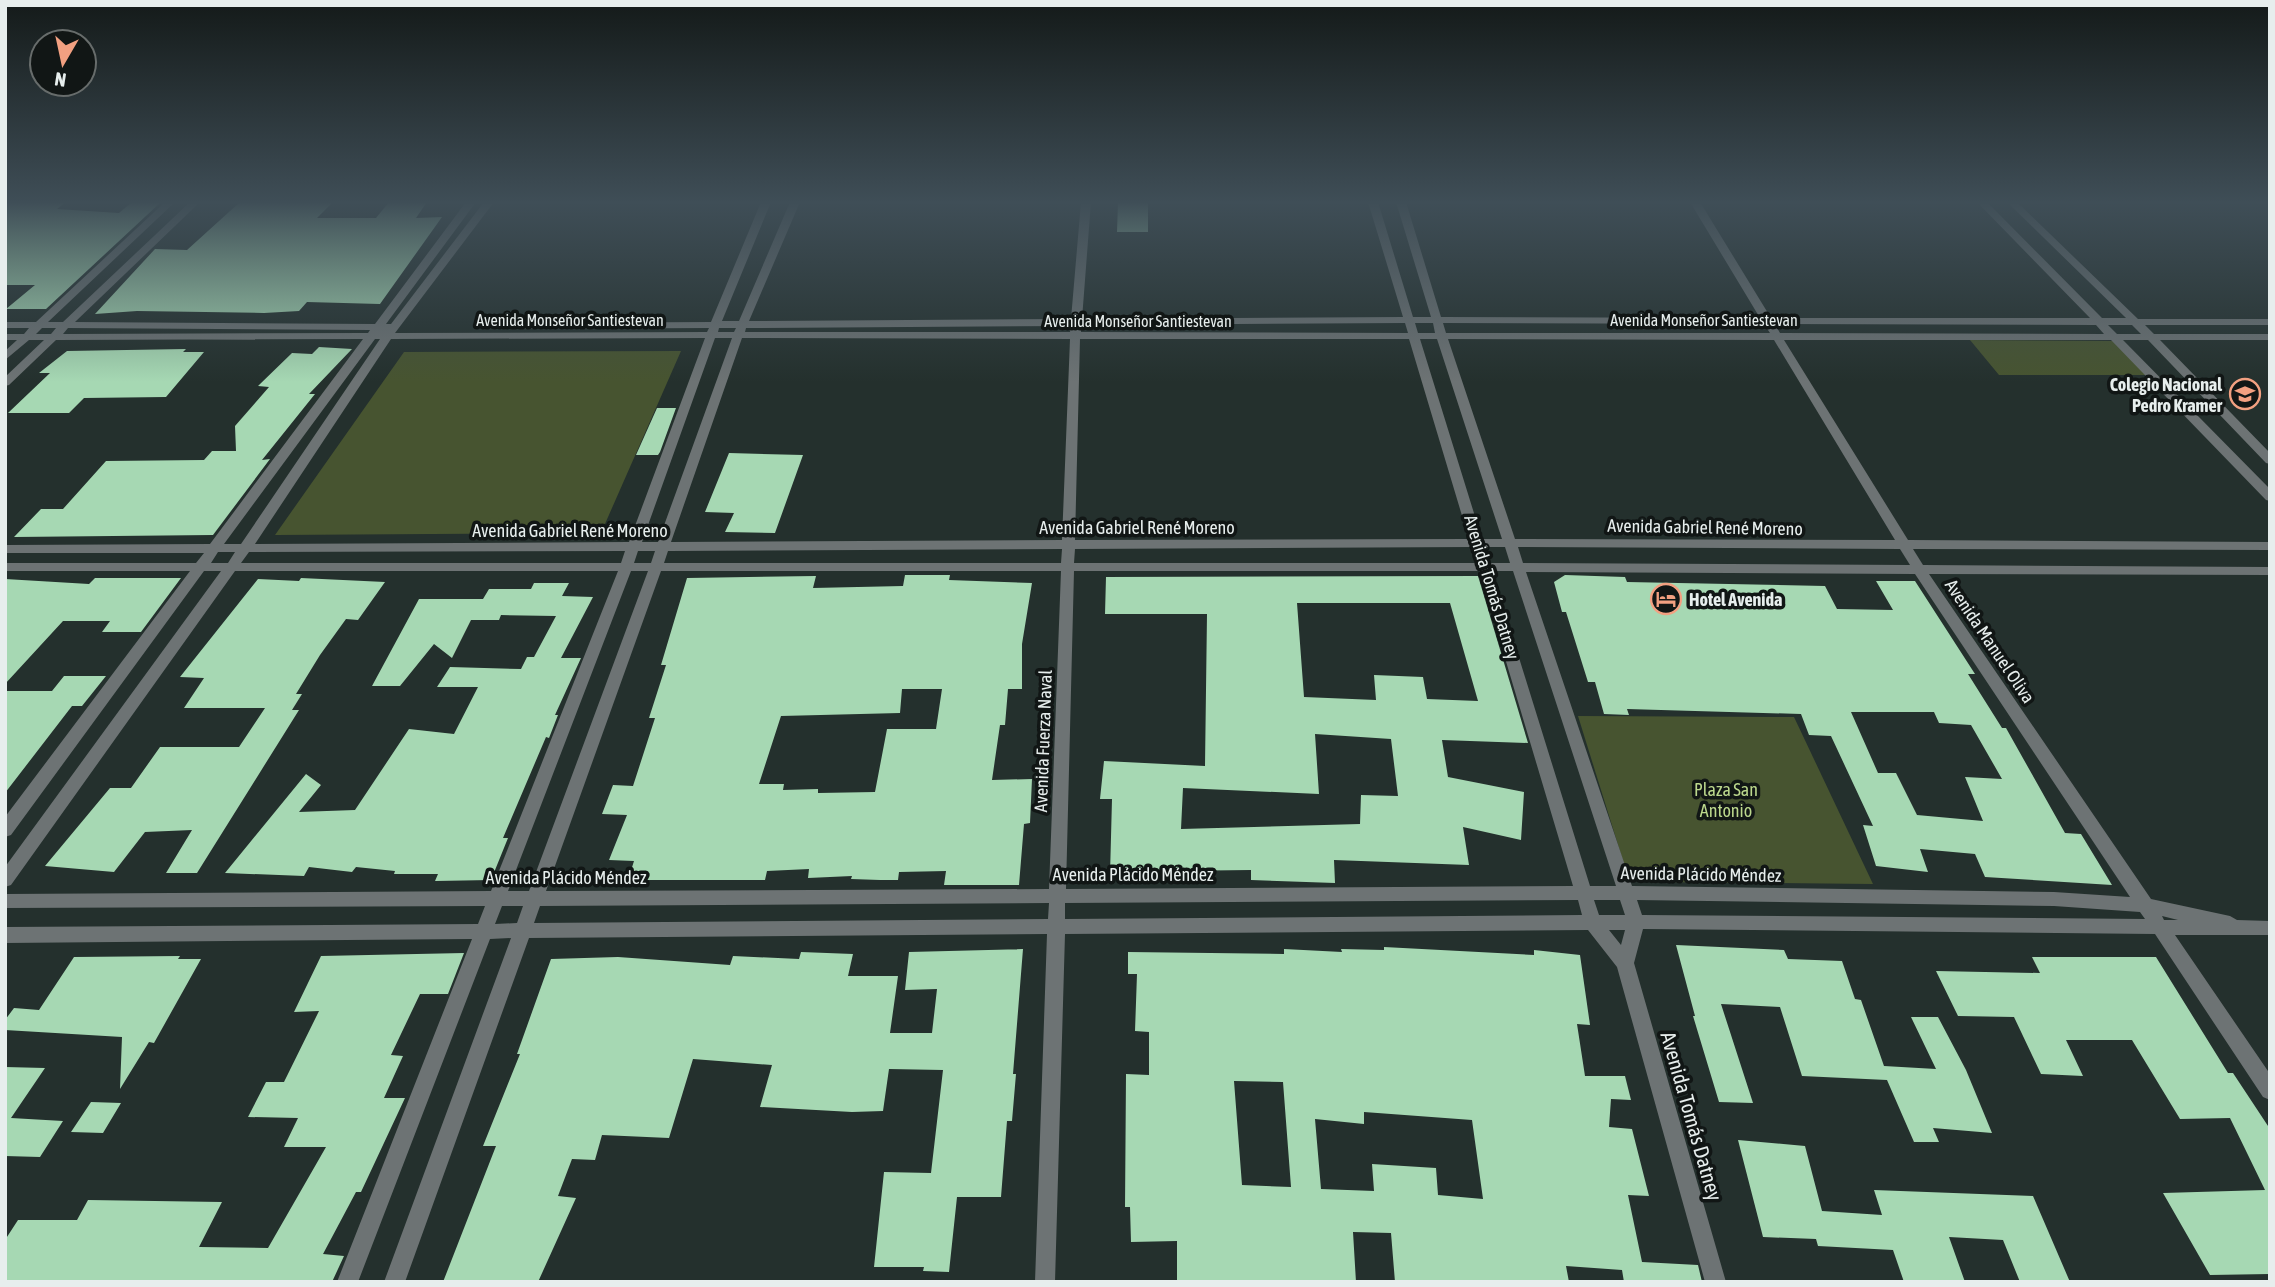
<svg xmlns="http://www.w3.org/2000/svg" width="2275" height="1287" viewBox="0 0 2275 1287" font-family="'Asap Condensed',sans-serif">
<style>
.green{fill:#475430}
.building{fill:#a6d8b3;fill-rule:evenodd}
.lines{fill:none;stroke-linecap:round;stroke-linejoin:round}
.minor{fill:#6d7374;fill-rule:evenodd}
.labels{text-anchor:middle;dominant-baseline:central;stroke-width:7;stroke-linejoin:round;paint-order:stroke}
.far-street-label{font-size:16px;fill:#e7eeed;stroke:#111615}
.poi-label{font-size:18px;font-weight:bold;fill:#e7eeed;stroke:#111615;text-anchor:end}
.street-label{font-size:18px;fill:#e7eeed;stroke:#111615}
.park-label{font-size:18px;fill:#bcd88d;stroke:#111615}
.near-street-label{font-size:21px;fill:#e7eeed;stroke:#111615}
</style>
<rect width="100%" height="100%" fill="#24302d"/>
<path class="green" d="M1970 340 2114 341 2147 375H1999Z
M681 351 601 533 275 535 404 352Z
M1578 716 1794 717 1873 884 1656 882 1631 873 1624 864Z"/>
<path class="building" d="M5 202H66L57 209 119 213 132 202H161L46 309H6L35 285H5Z
M240 202H333L317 218H376L389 202H427L416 218 442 217 380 304 307 302 299 311 264 313 137 311 95 314 155 249 187 250Z
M1118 202H1148V232H1117Z
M319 347 352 349 309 394H315L262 460 270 459 213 535 14 537 41 509H63L106 461 204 460 212 451H236L235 426 269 387 258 386 292 353 312 354Z
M186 349 183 352H204L166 397 84 398 69 413H8L50 373H39L67 351Z
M657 408H676L660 452 658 455H636Z
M729 453 803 455 775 533 725 532 734 513 705 512Z
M905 575H950L949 580 1032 583 1022 644V689H1008L1005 725H1000L992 780 1032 779 1030 823 1024 824 1019 885H944L946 871 899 872 898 880H880L851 879 852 876 808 878 809 869 767 871 765 880H628L634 861 609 860 627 815 602 814 613 785 633 786 655 718H649L666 665H661L687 578 816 576 813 588 903 586ZM902 689H942L936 729H887L875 792 818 793V789L783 790 784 784H759L781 716 900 713Z
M1565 575 1625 577 1627 582 1825 586 1837 609 1893 610 1876 581H1915L1975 674H1968L2002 728H2006L2065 833 2081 834 2112 885 1985 877 1975 854 1920 849 1928 872 1876 866 1863 825 1873 826 1831 736 1809 735 1801 714 1627 709 1629 715 1604 714 1595 682H1588L1566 612H1562L1554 582ZM1851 712H1934L1939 723 1971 725 2002 779 1965 777 1983 821 1917 815 1896 773H1878Z
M1478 576 1528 743 1442 740 1448 777 1524 792 1521 840 1463 827 1469 865 1334 860 1335 883 1251 880V870L1168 871V882L1145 881V876L1110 875 1112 799H1100L1104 761 1205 766 1207 614H1105L1106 577ZM1297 603H1450L1478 701 1427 699 1423 677 1374 675 1376 700 1304 697ZM1315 734 1391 739 1398 796 1361 795 1360 824 1181 829 1183 788 1319 794Z
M95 578H181L141 632H102L110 621H63L5 684V579L89 584Z
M301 578 385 582 358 620 346 619 320 655 296 694H302L292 710H299L197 873H166L192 830 145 832 114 872 45 866 110 788H131L160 747H239L265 708H184L204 678 180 677 258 579 299 581Z
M534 583H569L562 596 593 597 561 658H581L555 715H558L549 738 546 737 503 838H508L491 880 435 881 438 874H394L395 871 356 867 352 872 309 867 304 876 225 873 306 774 321 785 299 812 355 810 409 729 454 734 478 687H437L450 667 521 669 527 657H534L556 616 501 615 499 620H471L452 658 434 644 400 686H372L419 599H483L489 589H531Z
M64 676H106L82 706H72L5 793V691H52Z
M1676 945 1784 950 1788 959 1842 961 1855 999 1861 1000 1884 1066 1936 1069 1911 1017H1938L1966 1070 1992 1133 1933 1128 1939 1142H1914L1887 1080 1802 1076 1780 1007 1721 1004 1753 1103 1719 1102 1693 1016H1695Z
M1384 947 1534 955V950L1580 955 1590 1025 1577 1024 1585 1076H1625L1631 1100 1611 1099 1609 1127 1632 1129 1649 1196 1628 1195 1642 1262 1698 1265 1702 1282H1624L1622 1270 1566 1266 1569 1282H1395L1391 1233 1353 1232 1356 1282H1177V1241L1131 1242 1130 1207H1125L1126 1074 1149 1075V1032L1135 1031 1137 974H1128V952L1284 954V949L1342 952 1341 949 1384 950ZM1234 1081 1283 1082 1291 1187 1242 1185ZM1364 1112 1472 1120 1483 1199 1438 1195 1436 1168 1372 1164 1374 1191 1321 1189 1315 1119 1364 1124Z
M1023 949 1013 1074H1016L1012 1121H1007L1001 1197H957L949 1272 923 1271 924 1267H874L884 1172 931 1173 943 1070 889 1069 883 1111 852 1112 760 1107 772 1065 693 1059 669 1138 602 1135 595 1160 572 1159 558 1196 576 1198 538 1282H443L496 1146H483L520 1054H517L551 959 618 957 730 965 733 956 799 959 801 952 853 954 848 976H898L890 1033H932L937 989 905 990 909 952Z
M464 953 448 994H420L391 1055 403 1056 384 1098H405L361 1192H356L323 1254 344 1256 332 1282H5V1240L18 1220H77L88 1200 222 1202 199 1247 268 1248 326 1147H284L298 1118 248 1117 266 1082H284L319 1011 294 1012 321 956Z
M180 956 178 959H201L154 1043 149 1042 120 1089 122 1037 5 1030V1020L14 1008 39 1010 74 957Z
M2032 957H2156L2228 1073H2233L2270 1129V1274L2210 1275 2163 1193 2265 1190 2230 1118 2180 1119 2132 1040H2066L2083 1076 2041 1074 2014 1017 1958 1016 1936 971 2040 973Z
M5 1067 45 1068 11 1118 63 1121 40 1157 5 1156Z
M91 1102 121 1103 103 1133 71 1132Z
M1738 1140 1805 1146 1822 1211 1882 1215 1874 1190 2033 1196 2070 1282H2020L2003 1240 1949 1237 1965 1282H1904L1893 1250 1818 1246 1816 1239 1763 1237Z"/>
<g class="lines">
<path class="minor" d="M165 202H175L48 322H63L190 202H200L75 322 375 324 466 202H476L386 324H391L484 202H494L395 333 707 332 709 328 514 329 509 326 514 323 711 322 761 202H771L722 321H739L790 202H800L749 321 1071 319 1081 202H1091L1082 319 1403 317 1368 202H1378L1413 317H1431L1396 202H1406L1441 317 1760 318 1690 202H1700L1771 318H2090L1977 202H1987L2102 318H2126L2007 202H2017L2138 319H2270V325H2145L2154 334H2270V340H2160L2270 453V464L2266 463 2148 340H2123L2270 489V501L2266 500 2111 340H1784L1908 540 2270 542V550L1913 549 1923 565 2270 567V575L1929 574 2151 899 2230 916 2237 920 2270 921V935H2175L2270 1074V1100L2263 1097 2155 934 1643 929 1634 963 1726 1282H1705L1617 967 1588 930 1065 934 1055 1282H1035L1047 934 529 938 405 1282H384L511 938 490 939 358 1282H337L472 939 5 943V927L478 924 485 906 5 908V894L491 891 618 571H235L11 885 5 887V867L221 571H204L11 835 5 837V817L190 571H5V563H196L204 553H5V545L210 544 363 339 56 340 9 385 5 386V377L44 340H29L5 360V351L17 340H5V334H24L29 328H5V322H36ZM1405 323 1408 333 1081 332V325ZM1415 323H1433L1435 333H1418ZM1443 323 1764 324 1770 333H1446ZM1775 324 2096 325 2104 334 1780 333ZM2108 325H2132L2141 334H2117ZM1071 326 1070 332H745L746 328ZM42 328H56L51 334H36ZM68 328 370 330 368 333 63 334ZM719 328H736L734 332H718ZM705 338 629 542 255 544 391 339ZM715 338H732L658 542H642ZM742 338 1070 339 1062 540 671 542ZM375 339H380L241 544H224ZM1080 339H1409L1469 539 1075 540ZM1420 339H1437L1502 539H1482ZM1448 339 1774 340 1895 540 1515 539ZM1472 547 1476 563H1074L1075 549ZM1485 547H1505L1510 563H1490ZM1518 547 1900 549 1910 565 1523 563ZM1062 549 1061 563H664L668 551ZM625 551 621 563H241L249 552ZM638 551H655L651 563H634ZM218 552H235L228 563H211ZM631 571H648L529 891H508ZM661 571H1061L1049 889 546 891ZM1074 571H1479L1573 886 1066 889ZM1492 571H1513L1616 886H1590ZM1526 572 1915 574 2130 897 2054 892 1632 886ZM1578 900 1582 915 1065 919V903ZM1594 900H1620L1625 915H1599ZM1637 900 2054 906 2140 912 2145 919 1642 915ZM1049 903 1048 919 534 923 540 906ZM502 906H523L517 923 495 924ZM2162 916 2178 920H2164ZM1609 930H1625L1621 945Z"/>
</g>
<linearGradient id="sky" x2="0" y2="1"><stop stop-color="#141a19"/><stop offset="0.53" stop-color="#3f4e57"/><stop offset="1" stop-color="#3f4e57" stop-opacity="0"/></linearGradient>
<rect width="2275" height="382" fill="url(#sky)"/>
<defs>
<g id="school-ring" transform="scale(1.575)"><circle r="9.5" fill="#111615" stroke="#f2a081" stroke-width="1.5"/><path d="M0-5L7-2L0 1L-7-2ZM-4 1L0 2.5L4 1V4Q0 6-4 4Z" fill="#f2a081"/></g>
<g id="hotel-ring" transform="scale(1.575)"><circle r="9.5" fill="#111615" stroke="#f2a081" stroke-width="1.5"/><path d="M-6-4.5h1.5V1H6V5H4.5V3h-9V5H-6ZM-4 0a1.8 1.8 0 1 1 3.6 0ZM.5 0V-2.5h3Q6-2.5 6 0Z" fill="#f2a081"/></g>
</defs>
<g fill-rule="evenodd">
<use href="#school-ring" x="2245" y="394"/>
<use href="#hotel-ring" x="1666" y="599"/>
</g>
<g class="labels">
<g class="far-street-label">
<text x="570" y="320">Avenida Monseñor Santiestevan</text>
<text x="1704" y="320">Avenida Monseñor Santiestevan</text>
<text x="1138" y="321">Avenida Monseñor Santiestevan</text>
</g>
<g class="poi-label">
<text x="2222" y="384">Colegio Nacional<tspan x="2222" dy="21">Pedro Kramer</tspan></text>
<text x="1689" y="599" text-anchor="start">Hotel Avenida</text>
</g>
<g class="street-label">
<text x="1137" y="527">Avenida Gabriel René Moreno</text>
<text transform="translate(1705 527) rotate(1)">Avenida Gabriel René Moreno</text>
<text x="570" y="530">Avenida Gabriel René Moreno</text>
<text transform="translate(1492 587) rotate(73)">Avenida Tomás Datney</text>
<text transform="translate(1990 641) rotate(56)">Avenida Manuel Oliva</text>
<text transform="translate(1043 741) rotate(-88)">Avenida Fuerza Naval</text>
<text x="1133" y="874">Avenida Plácido Méndez</text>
<text transform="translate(1701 874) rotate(1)">Avenida Plácido Méndez</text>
<text x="566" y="877">Avenida Plácido Méndez</text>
</g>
<g class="park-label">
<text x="1726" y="789">Plaza San<tspan x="1726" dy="21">Antonio</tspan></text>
</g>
<g class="near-street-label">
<text transform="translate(1692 1116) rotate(74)">Avenida Tomás Datney</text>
</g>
</g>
<rect width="2275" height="1287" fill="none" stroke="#e7eeed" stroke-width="14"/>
<g transform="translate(63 63) rotate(189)"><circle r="33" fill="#111615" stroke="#676c6b" stroke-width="2"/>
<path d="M0-5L12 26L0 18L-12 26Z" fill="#f2a081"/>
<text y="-10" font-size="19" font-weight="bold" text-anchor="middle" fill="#e7eeed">N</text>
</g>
</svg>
